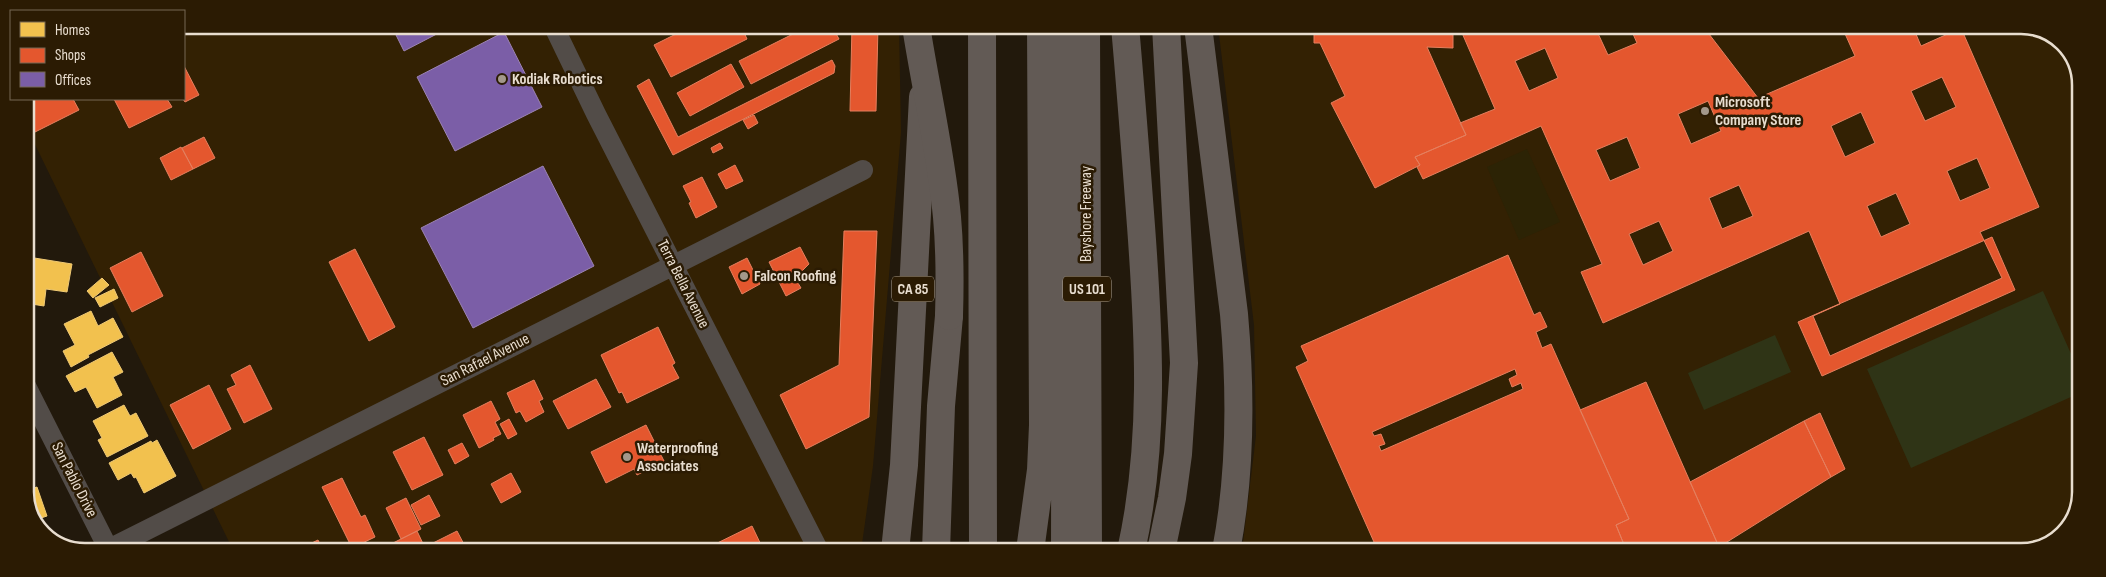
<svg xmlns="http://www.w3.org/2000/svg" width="2106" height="577" viewBox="0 0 2106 577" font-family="'Sofia Sans Condensed',sans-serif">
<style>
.built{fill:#332103}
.green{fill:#2f3416}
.sand{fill:#2c2305}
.homes{fill:#f2c14e;stroke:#efc975}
.shops{fill:#e4572e;stroke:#e57f5e;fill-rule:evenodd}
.offices{fill:#7b5ea7;stroke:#9c84b3}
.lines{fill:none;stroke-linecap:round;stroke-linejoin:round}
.minor{stroke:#524c48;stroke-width:20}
.motorway{stroke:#625a55;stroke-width:28}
.motorway-bridge{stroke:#625a55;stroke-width:28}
.poi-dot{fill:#a3988b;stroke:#2b1b03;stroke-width:2}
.labels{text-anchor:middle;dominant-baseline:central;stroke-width:5;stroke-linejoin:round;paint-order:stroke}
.shield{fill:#2b1b03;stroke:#afa392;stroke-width:1}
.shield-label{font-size:15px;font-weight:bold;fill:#e8ddcf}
.poi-label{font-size:16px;font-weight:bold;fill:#e8ddcf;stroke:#2b1b03;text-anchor:start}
.street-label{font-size:16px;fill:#e8ddcf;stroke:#2b1b03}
.rim{fill:none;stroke:#e8ddcf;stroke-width:2.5}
</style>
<rect width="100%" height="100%" fill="#22190c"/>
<path class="built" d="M184 25 899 26 901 132 873 466 861 551 233 550 25 124V99H184Z
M1218 26 2036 27 2058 40 2081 92 2079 507 2067 526 2014 552 1242 551 1256 436 1254 325Z"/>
<path class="green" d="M2043 291 2080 374V393L1911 468 1867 369Z
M1775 335 1791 372 1704 410 1688 373Z"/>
<path class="sand" d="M1527 149 1560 222 1519 240 1487 167Z"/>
<path class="homes" d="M28 257 72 264 67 292 46 289 44 306 25 303V279Z
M102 278 109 285 93 298 87 291Z
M114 289 118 298 100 307 95 298Z
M91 311 98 326 113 318 123 337 88 355 89 357 71 367 63 351 75 345 64 324Z
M112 352 123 372 113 377 122 395 97 408 86 387 75 392 66 376Z
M124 405 130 416 136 413 148 436 107 457 98 440 102 438 93 421Z
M157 440 176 476 144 493 136 477 134 478 131 473 118 480 109 463 151 441 152 443Z
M37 487 47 516 35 520 25 496V491Z"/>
<path class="shops" d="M692 26H741L747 39 671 77 654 45Z
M751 26H770L755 33Z
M809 26H837L833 28 839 39 751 84 739 61Z
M852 26H878L876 111H850Z
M1314 26H1453V48L1427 47 1466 135 1415 157 1420 165 1375 188 1331 103 1345 96 1320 43H1314Z
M1459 26 1595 27 1608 55 1637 43 1630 27H1724L1709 34 1758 98 1855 56 1842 27H1913L1921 46 1961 28 2039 207 1980 232 2002 278 1830 356 1813 316 1840 304 1809 231 1603 323 1581 272 1602 264 1541 126 1423 179 1417 167 1420 165 1415 157 1466 135 1460 123 1495 109ZM1545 48 1558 78 1529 91 1515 61ZM1942 77 1956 107 1925 121 1911 91ZM1708 101 1721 131 1691 144 1678 114ZM1861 112 1875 143 1845 157 1831 126ZM1627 137 1640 168 1610 181 1596 150ZM1977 158 1990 188 1960 201 1947 171ZM1739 185 1753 216 1722 229 1709 198ZM1896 193 1910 224 1881 237 1867 206ZM1659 221 1673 251 1643 265 1629 234Z
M832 60 835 66 834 73 673 155 637 86 649 79 678 137Z
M731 64 744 87 690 116 677 93Z
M184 66 199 95 185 102 183 99Z
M25 99H73L79 110 35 132 25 112Z
M114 99H167L172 107 129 128Z
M754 115 758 123 748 129 743 120Z
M204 137 215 158 193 169 182 148Z
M720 143 723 148 713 153 711 148Z
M181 147 193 169 171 180 160 158Z
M735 165 743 181 726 189 718 174Z
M702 177 717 207 696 218 689 203 691 202 683 186Z
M844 231H877L869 417 806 449 780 395 839 365Z
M1992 237 2015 290 1822 376 1798 322Z
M800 247 809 264 795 278 801 288 786 296 769 262Z
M355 249 395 327 369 341 329 262Z
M141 252 163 296 132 312 110 268Z
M1508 255 1534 315 1540 312 1547 327 1536 332 1542 348 1551 344 1629 519 1616 525 1627 552 1378 551 1296 367 1308 361 1301 346ZM1515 369 1517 375 1509 379 1512 387 1521 383 1523 389 1381 451 1379 446 1385 444 1381 434 1374 436 1372 432Z
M747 258 760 284 742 294 729 267Z
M658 327 675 363 672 365 679 378 627 403 622 392 619 393 601 355Z
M250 365 272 409 244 423 227 389 236 385 231 375Z
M596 379 611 407 568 429 553 401Z
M534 380 543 399 539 401 544 412 526 422 520 411 516 413 507 393Z
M1646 382 1719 547 1709 552H1627L1616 525 1629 519 1580 410Z
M209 385 231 429 193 449 170 405Z
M491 401 500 419 495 422 501 434 493 438 494 440 479 448 463 415Z
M1820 413 1845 469 1831 477 1804 421Z
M509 419 517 434 508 439 500 424Z
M1804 421 1831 477 1719 547 1690 482Z
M646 425 664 461 637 475 634 469 606 483 591 452Z
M424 437 443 475 412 490 393 452Z
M462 443 469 456 455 464 448 450Z
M511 473 521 492 501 503 491 484Z
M342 478 361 517 365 515 375 537 352 548 322 487Z
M429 495 440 516 421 525 411 505Z
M406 498 421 529 401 539 386 508Z
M752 526 764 551H701Z
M417 531 426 550H396L393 543Z
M457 531 467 550H432L429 545Z
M318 540 323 550H297Z"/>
<path class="offices" d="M391 25H454L404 51Z
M504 32 542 107 455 151 417 77Z
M543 166 594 266 473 328 421 228Z"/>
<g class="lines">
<path class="minor" d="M553 25 596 114 819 551
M25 384 109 550
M107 550 863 170"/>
<path class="motorway" d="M982 26 983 551
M1086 26 1088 551
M1125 26C1131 93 1136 160 1141 226 1149 335 1155 444 1131 551
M1198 26 1234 314C1241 393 1241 473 1226 551
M895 551 904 465 923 97
M936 551 941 406 949 316
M1030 551 1041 470 1043 425 1041 26
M1065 551 1066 26
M1161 551 1172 498 1178 454 1184 363 1166 26"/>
<path class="motorway-bridge" d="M916 26C926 90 941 153 947 217 950 250 950 283 949 316"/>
</g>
<g class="poi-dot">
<circle cx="502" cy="79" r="5"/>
<circle cx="1705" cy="111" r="5"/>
<circle cx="744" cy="276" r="5"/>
<circle cx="627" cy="457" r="5"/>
</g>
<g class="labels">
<g class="shield">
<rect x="892" y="276.5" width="42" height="25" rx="4"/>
<rect x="1063" y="276.5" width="48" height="25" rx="4"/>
</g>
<g class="shield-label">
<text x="913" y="289">CA 85</text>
<text x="1087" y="289">US 101</text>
</g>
<g class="poi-label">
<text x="512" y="79">Kodiak Robotics</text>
<text x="1715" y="102">Microsoft<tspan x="1715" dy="18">Company Store</tspan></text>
<text x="754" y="276">Falcon Roofing</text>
<text x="637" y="448">Waterproofing<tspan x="637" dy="18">Associates</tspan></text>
</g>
<g class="street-label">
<text transform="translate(1086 214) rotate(-90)">Bayshore Freeway</text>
<text transform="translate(683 284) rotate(63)">Terra Bella Avenue</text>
<text transform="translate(485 360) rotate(-27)">San Rafael Avenue</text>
<text transform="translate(74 480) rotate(63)">San Pablo Drive</text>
</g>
</g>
<path d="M0 0H2106V577H0ZM85 34H2021A51 51 0 0 1 2072 85V492A51 51 0 0 1 2021 543H85A51 51 0 0 1 34 492V85A51 51 0 0 1 85 34Z" fill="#2b1b03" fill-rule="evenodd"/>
<path class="rim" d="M85 34H2021A51 51 0 0 1 2072 85V492A51 51 0 0 1 2021 543H85A51 51 0 0 1 34 492V85A51 51 0 0 1 85 34Z"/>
<rect x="10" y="10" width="175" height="90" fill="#2b1b03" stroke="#776955"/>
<rect x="20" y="22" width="25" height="15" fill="#f2c14e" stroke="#776955"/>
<text x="55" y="35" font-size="15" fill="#e8ddcf">Homes</text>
<rect x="20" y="48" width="25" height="15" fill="#e4572e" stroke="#776955"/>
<text x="55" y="60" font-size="15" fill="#e8ddcf">Shops</text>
<rect x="20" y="72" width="25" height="15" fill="#7b5ea7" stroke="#776955"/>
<text x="55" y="85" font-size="15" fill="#e8ddcf">Offices</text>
</svg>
